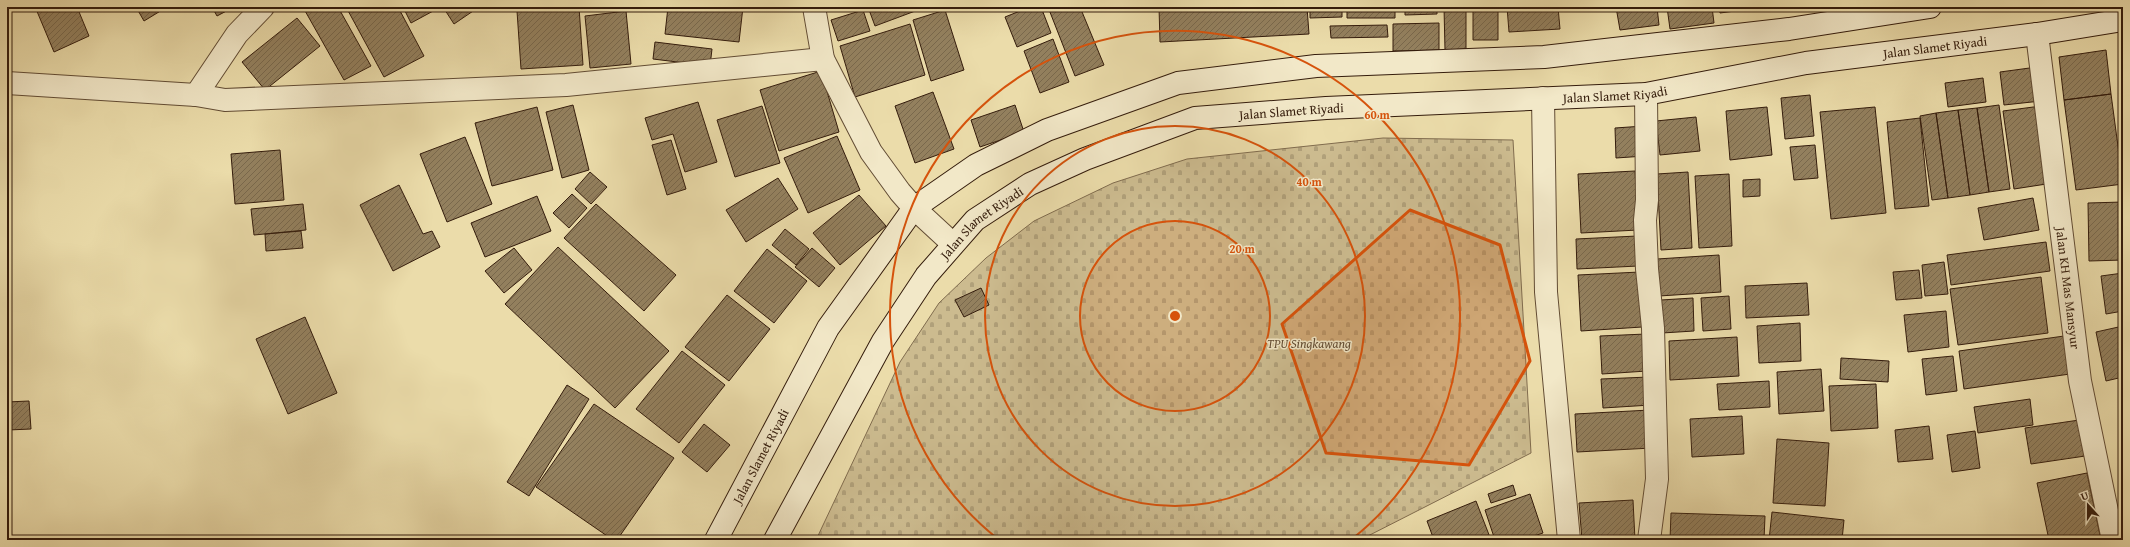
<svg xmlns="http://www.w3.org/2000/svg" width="2130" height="547" viewBox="0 0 2130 547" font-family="'Gentium Book Plus',serif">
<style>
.cemetery{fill:url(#cemetery-stones);stroke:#806c4e}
.building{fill:url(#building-hatch);stroke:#341c0c}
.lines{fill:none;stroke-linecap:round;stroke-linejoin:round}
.street-casing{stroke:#624c34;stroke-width:24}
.secondary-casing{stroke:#341c0c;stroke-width:24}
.street{stroke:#f2e8c8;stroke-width:22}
.secondary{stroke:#f2e8c8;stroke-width:22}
.marked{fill:#d6530c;fill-opacity:0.2;stroke:#d6530c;stroke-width:3;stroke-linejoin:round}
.ring{fill:none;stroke:#d6530c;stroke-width:2}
.labels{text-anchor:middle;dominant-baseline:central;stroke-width:3;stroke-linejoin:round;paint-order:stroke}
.street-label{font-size:13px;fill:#341c0c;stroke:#f2e8c8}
.park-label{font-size:13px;font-style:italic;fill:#624c33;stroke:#f2e8c8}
.centre{fill:#d6530c;stroke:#f2e8c8;stroke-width:2}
.ring-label{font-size:12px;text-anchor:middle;font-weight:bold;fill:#d6530c;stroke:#f2e8c8;stroke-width:3;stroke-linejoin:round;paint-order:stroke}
</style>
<defs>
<pattern id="cemetery-stones" width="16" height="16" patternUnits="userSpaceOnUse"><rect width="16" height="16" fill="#ccbb8f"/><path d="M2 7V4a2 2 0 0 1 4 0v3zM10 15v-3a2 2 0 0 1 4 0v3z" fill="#b0a07a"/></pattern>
<pattern id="building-hatch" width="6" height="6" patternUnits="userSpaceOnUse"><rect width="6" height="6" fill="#93805e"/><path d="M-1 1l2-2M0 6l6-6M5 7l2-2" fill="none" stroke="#79684c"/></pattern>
</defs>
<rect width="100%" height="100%" fill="#ebdcaa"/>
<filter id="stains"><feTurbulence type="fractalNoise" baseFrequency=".005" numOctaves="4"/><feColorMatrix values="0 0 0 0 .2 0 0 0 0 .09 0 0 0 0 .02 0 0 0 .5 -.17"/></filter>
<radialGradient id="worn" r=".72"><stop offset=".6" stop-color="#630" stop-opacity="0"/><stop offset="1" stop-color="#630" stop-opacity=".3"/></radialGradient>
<path class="cemetery" d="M1383 138 1513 140 1531 453 1360 540H816L900 362 939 303 986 258 1034 221 1113 183 1187 159Z"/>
<path class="building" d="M41 7H77L89 36 54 52 36 9Z
M136 7H167L144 21Z
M212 7H234L217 16Z
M308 7H338L371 66 344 80 304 9Z
M346 7H398L424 56 384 77Z
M403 7H434L435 10 411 23Z
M443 7H479L454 24Z
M579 7 583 65 521 69 517 11Z
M668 7H743L739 42 665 34Z
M868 7H926L875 26Z
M1030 7H1041L1051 33 1017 47 1005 17Z
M1048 7H1080L1104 65 1075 76Z
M1159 7H1307L1309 34 1160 42Z
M1310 7H1342V17L1310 18Z
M1347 7H1395V18H1347Z
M1405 7H1437V14L1405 15Z
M1444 7H1466V49L1445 50Z
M1473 7H1498V40H1473Z
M1507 7H1558L1560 29 1509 32Z
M1616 7H1657L1659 25 1620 30Z
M1667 7H1712L1714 23 1670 29Z
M1719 7H1765L1720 13Z
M863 10 870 31 838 41 831 20Z
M945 10 964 70 931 81 913 20Z
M626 11 631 64 590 68 585 16Z
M297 18 320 46 265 90 242 62Z
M1439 23V50L1393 51V24Z
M910 24 925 75 855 97 840 46Z
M1387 25 1388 37 1331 38 1330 26Z
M1053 39 1069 82 1040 93 1024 51Z
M655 42 712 49 710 66 653 59Z
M2106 50 2111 94 2064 100 2059 57Z
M2037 67 2041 101 2004 105 2000 72Z
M821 71 839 132 779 151 760 90Z
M1983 78 1986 102 1948 107 1945 83Z
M933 92 954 149 915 163 895 106Z
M2111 94 2123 184 2076 190 2064 100Z
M1810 95 1814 136 1785 139 1781 98Z
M698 102 717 162 685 172 673 134 652 140 645 118Z
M573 105 589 170 562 178 546 112Z
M1015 105 1024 132 980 147 971 120Z
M1999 105 2010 189 1989 192 1977 108Z
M762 106 780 163 735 177 717 120Z
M2041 106 2053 183 2014 189 2003 111Z
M537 107 553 170 492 186 475 123Z
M1767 107 1772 155 1730 160 1726 111Z
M1875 107 1886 213 1831 219 1820 112Z
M1977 108 1989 192 1970 195 1958 110Z
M1958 110 1970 195 1948 198 1936 113Z
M1936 113 1948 198 1932 200 1920 116Z
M1696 117 1700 151 1660 155 1656 121Z
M1920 118 1929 206 1895 209 1887 122Z
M1644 126 1645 156 1616 158 1615 128Z
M837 136 860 190 808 213 784 158Z
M465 137 492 204 447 222 420 154Z
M671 140 686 189 667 195 652 145Z
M1815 145 1818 178 1794 180 1790 147Z
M280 150 284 200 235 204 231 154Z
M1635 171 1638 230 1581 233 1578 174Z
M590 172 607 187 591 204 575 189Z
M1688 172 1692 248 1661 250 1657 174Z
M1729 174 1732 246 1699 248 1695 176Z
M778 178 798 209 746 242 726 210Z
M1760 179V196L1743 197V180Z
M399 185 423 234 432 231 440 247 393 271 360 205Z
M572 194 587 208 569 228 553 213Z
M859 195 886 226 840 265 813 233Z
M537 196 551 231 485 257 471 223Z
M2033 198 2039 230 1984 240 1978 208Z
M2123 202V260L2089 261 2088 203Z
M303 204 306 230 254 235 251 209Z
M596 204 676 275 644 311 564 238Z
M785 229 809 249 796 265 772 245Z
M301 231 303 248 266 251 265 234Z
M1637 236 1638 266 1577 269 1576 239Z
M2046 242 2050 271 1951 285 1947 255Z
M558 247 669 351 615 408 505 304Z
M514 248 532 270 504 293 485 271Z
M812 248 835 268 819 287 795 267Z
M767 249 807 281 774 323 734 291Z
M1719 255 1721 292 1659 296 1657 259Z
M1944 262 1948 294 1925 296 1922 265Z
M1919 270 1922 298 1896 300 1893 272Z
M1640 272 1642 327 1581 331 1578 275Z
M2123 273V311L2106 314 2101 276Z
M2041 277 2048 333 1958 345 1950 289Z
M1807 283 1809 315 1746 318 1745 286Z
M981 288 989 305 964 317 955 300Z
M727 295 770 329 729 381 685 347Z
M1729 296 1731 329 1703 331 1701 298Z
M1693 298 1694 331 1662 333 1661 300Z
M1946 311 1949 347 1908 352 1904 315Z
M305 317 337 393 288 414 256 339Z
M1800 323 1801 361 1759 363 1757 326Z
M2123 326V377L2106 381 2096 332Z
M1646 334 1647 371 1602 374 1600 336Z
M2064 336 2070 374 1964 389 1959 351Z
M1737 337 1739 376 1670 380 1669 341Z
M682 351 725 385 679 443 636 409Z
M1953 356 1957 391 1926 395 1922 359Z
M1841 358 1889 361 1888 382 1840 379Z
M1821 369 1824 411 1779 414 1777 372Z
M1649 377 1651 405 1603 408 1601 379Z
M1769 381 1770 407 1719 410 1717 384Z
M1876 384 1878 428 1831 431 1829 386Z
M567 385 589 399 529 496 507 482Z
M2030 399 2033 425 1978 433 1974 407Z
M29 401 31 429 8 430 9 447H7V402Z
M594 404 674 458 617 540H613L536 487Z
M1650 410 1652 448 1577 452 1575 414Z
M1742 416 1744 454 1692 457 1690 419Z
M2086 419 2092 455 2031 464 2025 428Z
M704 424 730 445 707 472 682 452Z
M1929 426 1933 459 1898 462 1895 430Z
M1975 431 1980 468 1952 472 1947 435Z
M1777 439 1829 443 1825 506 1773 503Z
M2087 473 2101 540H2049L2037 483Z
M1513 485 1516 495 1491 503 1488 494Z
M1530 494 1543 533 1522 540H1495L1485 510Z
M1633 500 1635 540H1582L1579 503Z
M1476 501 1491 540H1434L1427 521Z
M1772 512 1844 520 1842 540H1769Z
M1671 513 1765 516 1764 540H1670Z"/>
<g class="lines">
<g class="street-casing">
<g id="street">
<path d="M814 7 823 59 871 152 900 192 914 208 953 244"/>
<path id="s1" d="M2037 34 2080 381 2113 540"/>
<path d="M7 83 196 95 225 100 566 85 823 59"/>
<path d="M1646 94 1647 200 1645 220 1647 269 1653 328 1657 479 1649 540"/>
<path d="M196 95 237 34 263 7"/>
<path d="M1543 98 1546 292 1569 540"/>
</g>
</g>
<g class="secondary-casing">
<g id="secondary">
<path id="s2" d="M716 540 828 328 914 208 976 165 1047 130 1178 83 1316 66 1544 57 1789 29 1930 7"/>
<path id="s3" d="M775 540 883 341 926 276 975 220 1030 184 1085 159 1195 118 1326 108 1646 94 1806 63 2037 34 2123 20"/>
</g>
</g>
<use href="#street" class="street"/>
<use href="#secondary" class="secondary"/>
</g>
<path class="marked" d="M1410 210 1500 245 1530 361 1469 465 1326 453 1282 324Z"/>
<circle cx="1175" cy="316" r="95" fill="#d6530c" fill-opacity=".12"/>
<g class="ring">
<circle cx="1175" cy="316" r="95"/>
<circle cx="1175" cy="316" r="190"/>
<path d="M998 539A285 285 0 1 1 1352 539"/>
</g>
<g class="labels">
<g class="street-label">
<text stroke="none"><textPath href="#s3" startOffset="1367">Jalan Slamet Riyadi</textPath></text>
<text stroke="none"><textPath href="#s3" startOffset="1043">Jalan Slamet Riyadi</textPath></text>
<text stroke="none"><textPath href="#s3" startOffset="719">Jalan Slamet Riyadi</textPath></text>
<text stroke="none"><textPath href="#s3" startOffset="382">Jalan Slamet Riyadi</textPath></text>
<text stroke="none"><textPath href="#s1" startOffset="256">Jalan KH Mas Mansyur</textPath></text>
<text stroke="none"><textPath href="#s2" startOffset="95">Jalan Slamet Riyadi</textPath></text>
</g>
<g class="park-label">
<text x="1309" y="343">TPU Singkawang</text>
</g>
</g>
<circle cx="1175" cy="316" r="6" class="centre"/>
<g class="ring-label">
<text x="1377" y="119">60 m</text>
<text x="1309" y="186">40 m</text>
<text x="1242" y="253">20 m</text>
</g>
<rect width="2130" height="547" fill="none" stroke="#ebdcaa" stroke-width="24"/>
<rect x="8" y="8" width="2114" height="531" fill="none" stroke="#341c0c" stroke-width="2"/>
<rect x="12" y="12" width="2106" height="523" fill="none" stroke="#341c0c"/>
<g transform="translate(2088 505) rotate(339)" stroke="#f2e8c8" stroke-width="3" paint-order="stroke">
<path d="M0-3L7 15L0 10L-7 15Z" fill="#341c0c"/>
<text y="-6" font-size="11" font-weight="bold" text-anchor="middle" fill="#341c0c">U</text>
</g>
<rect width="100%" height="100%" filter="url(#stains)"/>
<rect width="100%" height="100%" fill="url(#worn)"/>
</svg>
